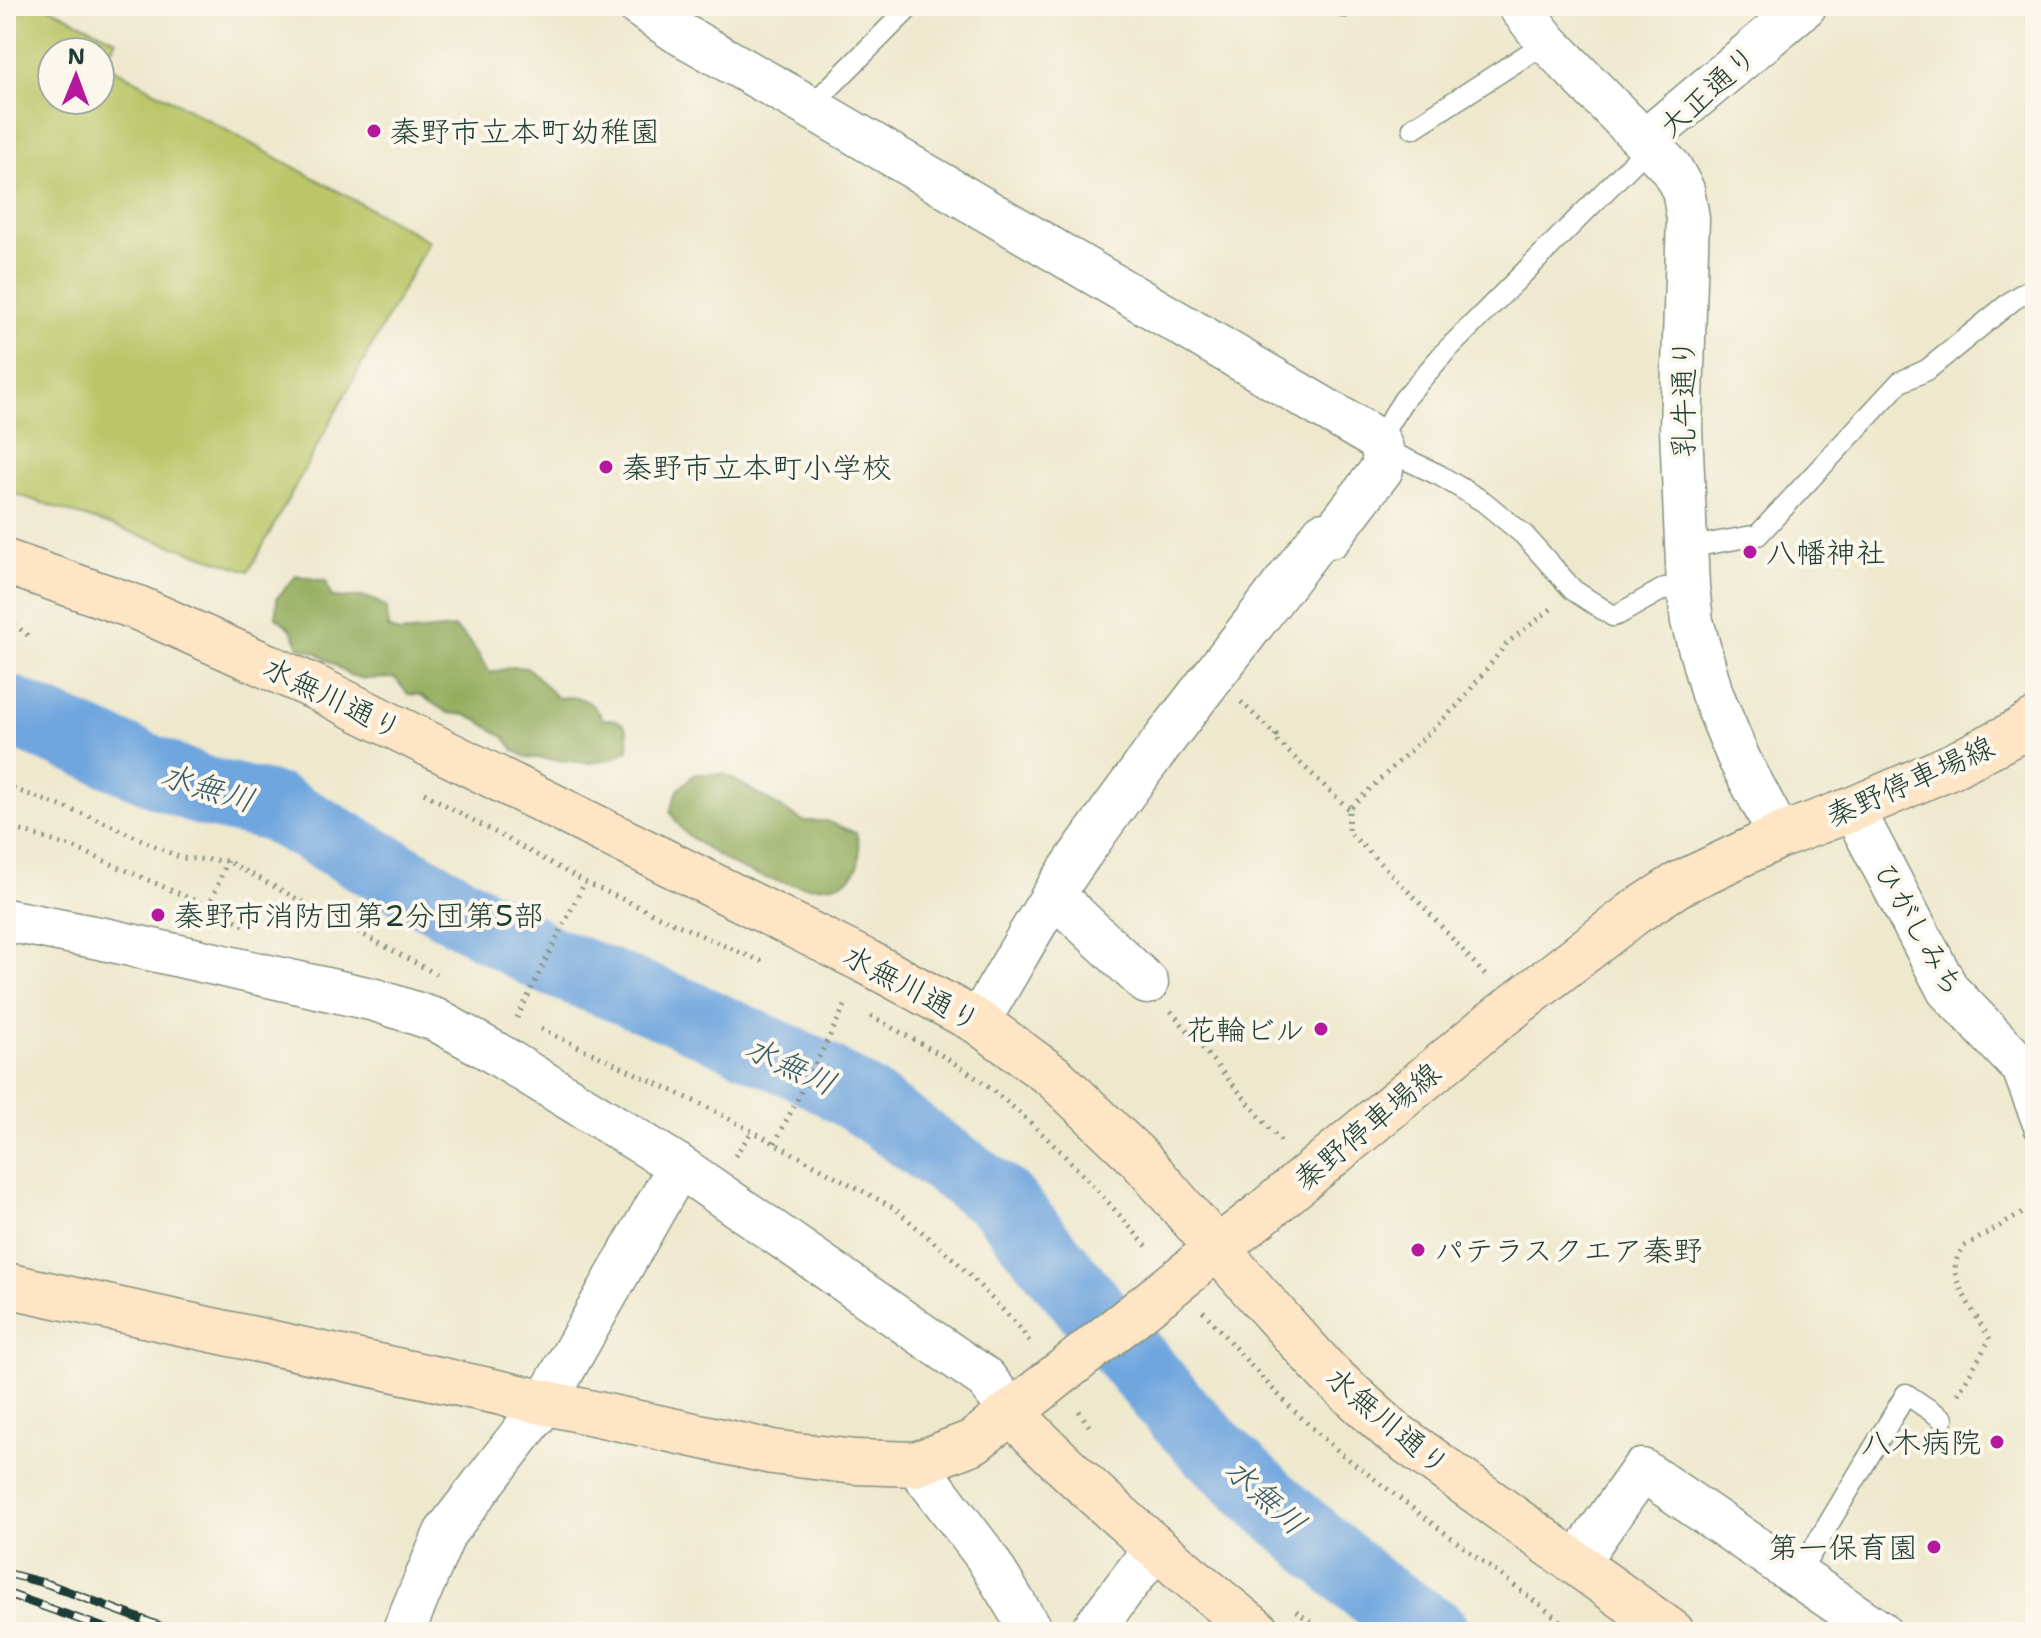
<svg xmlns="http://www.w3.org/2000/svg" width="2041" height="1638" viewBox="0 0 2041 1638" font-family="'Shantell Sans','Klee One',sans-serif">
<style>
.green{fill:#bac668;stroke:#6c824e;stroke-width:2;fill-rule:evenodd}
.forest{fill:#93ab5c;stroke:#597448;stroke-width:2}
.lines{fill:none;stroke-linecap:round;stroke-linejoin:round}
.river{stroke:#70a6de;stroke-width:70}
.lane-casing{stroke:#869280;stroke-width:23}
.street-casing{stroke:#869280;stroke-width:45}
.secondary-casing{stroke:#869280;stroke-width:47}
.path{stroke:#869280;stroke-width:5;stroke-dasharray:2 6;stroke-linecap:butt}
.lane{stroke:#fff;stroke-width:20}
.street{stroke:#fff;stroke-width:42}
.secondary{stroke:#fde5c5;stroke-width:44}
.rail-casing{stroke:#1f3d34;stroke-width:9}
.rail{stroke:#fbf7ec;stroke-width:6;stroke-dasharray:18;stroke-linecap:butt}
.secondary-bridge-casing{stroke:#869280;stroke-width:47;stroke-linecap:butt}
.secondary-bridge{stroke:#fde5c5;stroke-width:44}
.poi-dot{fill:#b5179e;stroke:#fbf7ec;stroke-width:3}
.labels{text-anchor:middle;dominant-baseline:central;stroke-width:8;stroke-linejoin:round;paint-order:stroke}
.street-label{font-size:30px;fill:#1f3d34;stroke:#fbf7ec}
.poi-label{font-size:30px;fill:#1f3d34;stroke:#fbf7ec;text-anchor:start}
.water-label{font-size:32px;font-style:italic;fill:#375c67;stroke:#fbf7ec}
</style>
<rect width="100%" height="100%" fill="#fbf7ec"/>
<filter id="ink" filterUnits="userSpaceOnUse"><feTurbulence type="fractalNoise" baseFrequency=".0125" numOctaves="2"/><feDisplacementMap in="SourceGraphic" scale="16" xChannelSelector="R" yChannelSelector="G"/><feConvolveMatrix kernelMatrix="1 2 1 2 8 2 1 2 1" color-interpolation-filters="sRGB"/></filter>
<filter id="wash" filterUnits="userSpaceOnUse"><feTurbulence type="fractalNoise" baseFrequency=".006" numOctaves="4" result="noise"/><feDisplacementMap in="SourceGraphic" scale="32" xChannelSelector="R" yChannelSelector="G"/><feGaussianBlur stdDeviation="1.8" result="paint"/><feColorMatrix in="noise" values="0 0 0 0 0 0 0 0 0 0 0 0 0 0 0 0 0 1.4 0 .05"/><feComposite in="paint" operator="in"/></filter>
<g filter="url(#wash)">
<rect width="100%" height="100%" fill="#eee8cd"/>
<path class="green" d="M6 6H46L116 40 104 63 429 241 249 571 6 491ZM52 52H100V100H52Z"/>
<path class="forest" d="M296 576 326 581 331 596C342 600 349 596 360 597 371 597 378 602 387 608L388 628 399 633 455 628 471 643 490 673 512 667 528 668 557 698C579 695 591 699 603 719 626 718 630 729 628 750L614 758 590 763 526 757 515 751 504 737 479 721 466 715 448 713 420 695 408 694 395 678 364 679 350 675 317 653 299 647 291 629 276 617 277 598Z
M695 774H725L803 821H826L856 833C878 907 788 888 747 871 731 865 704 847 689 836 681 831 676 820 670 812L678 790Z"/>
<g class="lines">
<path class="river" d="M6 709 202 791 276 808 546 959 683 1013 812 1071 868 1104 1002 1201 1177 1412 1215 1451 1275 1507 1371 1590 1434 1632"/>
</g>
</g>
<g filter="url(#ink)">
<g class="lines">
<g class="lane-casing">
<path id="lane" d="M1344 7 1345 6
M810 107 911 6
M1413 128 1547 42
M1378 440 1404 399 1444 353 1649 147
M1382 448 1439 475 1484 502 1524 535 1573 590 1613 616 1619 614 1665 588 1688 587
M1686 548 1758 535 1900 382 1927 370 2013 300 2035 286
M2017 1062 2015 1078 2035 1130
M1798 1575 1906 1394 1943 1419"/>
</g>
<g class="street-casing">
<path id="street" d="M639 6 679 33 810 107 1378 440C1384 450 1384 458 1382 469L1330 537 1323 533C1242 640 1157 745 1080 855 1042 908 1012 966 978 1022
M1519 6 1547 42 1671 168 1683 190 1688 218 1681 429 1688 587 1692 621 1712 694 1739 759 1780 836
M1649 147 1660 128 1805 6
M1853 809 1948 990 2017 1062 2035 1067
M1054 895 1147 983
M6 920 104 939 375 1000 436 1020 492 1051 679 1166 985 1378 1012 1413
M916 1464 985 1555 1032 1632
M1576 1564 1642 1470 1880 1632
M403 1632 445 1533 545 1403 679 1166
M1091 1632 1155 1548"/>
</g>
<g class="secondary-casing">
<path id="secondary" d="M6 562 138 608 314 687 867 962 978 1022 1054 1077 1140 1159 1255 1292 1328 1373 1392 1431 1672 1632
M1195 1266 1259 1216 1488 1026 1634 913 1677 885 1780 836 1853 809 1954 765 2019 731 2035 721
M6 1285 772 1452 855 1462 916 1464 973 1442 1033 1395
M1012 1413C1088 1493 1173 1563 1258 1632"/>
</g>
<path class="path" d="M6 622 15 625 31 638
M1241 702 1276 735 1274 738 1349 809
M6 786 99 820 181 858 227 861 436 974
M424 793 585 882 720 944 766 963
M6 826 75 848 221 912 246 926
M209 907 227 861
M1485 975 1423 906 1348 831 1349 809 1459 704 1507 643 1551 609
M1171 1011 1283 1144
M871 1016C908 1037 949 1057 983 1083 1046 1131 1098 1190 1149 1249
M517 1018 585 882
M541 1029 711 1109 894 1208 957 1262 1020 1328 1031 1344
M775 1143 847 1002
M735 1156 752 1131
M1203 1311C1247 1362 1291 1412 1343 1455L1575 1632
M1958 1394 1990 1339C1981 1324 1956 1287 1955 1271 1955 1261 1958 1255 1963 1247L2035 1206
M1079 1411 1091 1429
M1296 1611 1324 1632"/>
<use href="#lane" class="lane"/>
<use href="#street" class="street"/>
<use href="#secondary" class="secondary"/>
<g class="rail-casing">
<path id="rail" d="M6 1573 48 1584 175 1632
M6 1593 115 1632"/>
</g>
<use href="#rail" class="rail"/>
<g class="secondary-bridge-casing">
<path id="secondary-bridge" d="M1033 1395 1191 1270"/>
</g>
<use href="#secondary-bridge" class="secondary-bridge"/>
</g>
</g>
<g class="poi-dot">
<circle cx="374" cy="131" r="8"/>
<circle cx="606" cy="467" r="8"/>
<circle cx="1750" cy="552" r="8"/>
<circle cx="158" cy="915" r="8"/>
<circle cx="1321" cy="1029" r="8"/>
<circle cx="1418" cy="1250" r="8"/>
<circle cx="1997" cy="1442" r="8"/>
<circle cx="1934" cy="1547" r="8"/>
</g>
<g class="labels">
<g class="street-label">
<text transform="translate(1708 91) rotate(-42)">大正通り</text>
<text transform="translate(1683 398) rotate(-90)">乳牛通り</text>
<text transform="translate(333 698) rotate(26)">水無川通り</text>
<text transform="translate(1910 781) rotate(-24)">秦野停車場線</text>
<text transform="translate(1919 929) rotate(60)">ひがしみち</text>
<text transform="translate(912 988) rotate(28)">水無川通り</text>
<text transform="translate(1367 1126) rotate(-40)">秦野停車場線</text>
<text transform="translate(1388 1421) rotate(40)">水無川通り</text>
</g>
<g class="poi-label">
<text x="390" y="131">秦野市立本町幼稚園</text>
<text x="622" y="467">秦野市立本町小学校</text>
<text x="1766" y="552">八幡神社</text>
<text x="174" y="915">秦野市消防団第2分団第5部</text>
<text x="1305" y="1029" text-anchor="end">花輪ビル</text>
<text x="1434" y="1250">パテラスクエア秦野</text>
<text x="1981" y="1442" text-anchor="end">八木病院</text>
<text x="1918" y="1547" text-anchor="end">第一保育園</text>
</g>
<g class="water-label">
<text transform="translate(208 787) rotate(17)">水無川</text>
<text transform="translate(791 1065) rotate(25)">水無川</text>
<text transform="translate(1266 1496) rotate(42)">水無川</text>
</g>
</g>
<rect width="2041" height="1638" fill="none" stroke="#fbf7ec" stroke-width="32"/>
<g transform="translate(76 76) rotate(1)"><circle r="38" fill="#fbf7ec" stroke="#a3ada2" stroke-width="2"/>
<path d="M0-6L14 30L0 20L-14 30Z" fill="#b5179e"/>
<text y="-12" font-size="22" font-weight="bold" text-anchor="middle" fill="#1f3d34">N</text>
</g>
</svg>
